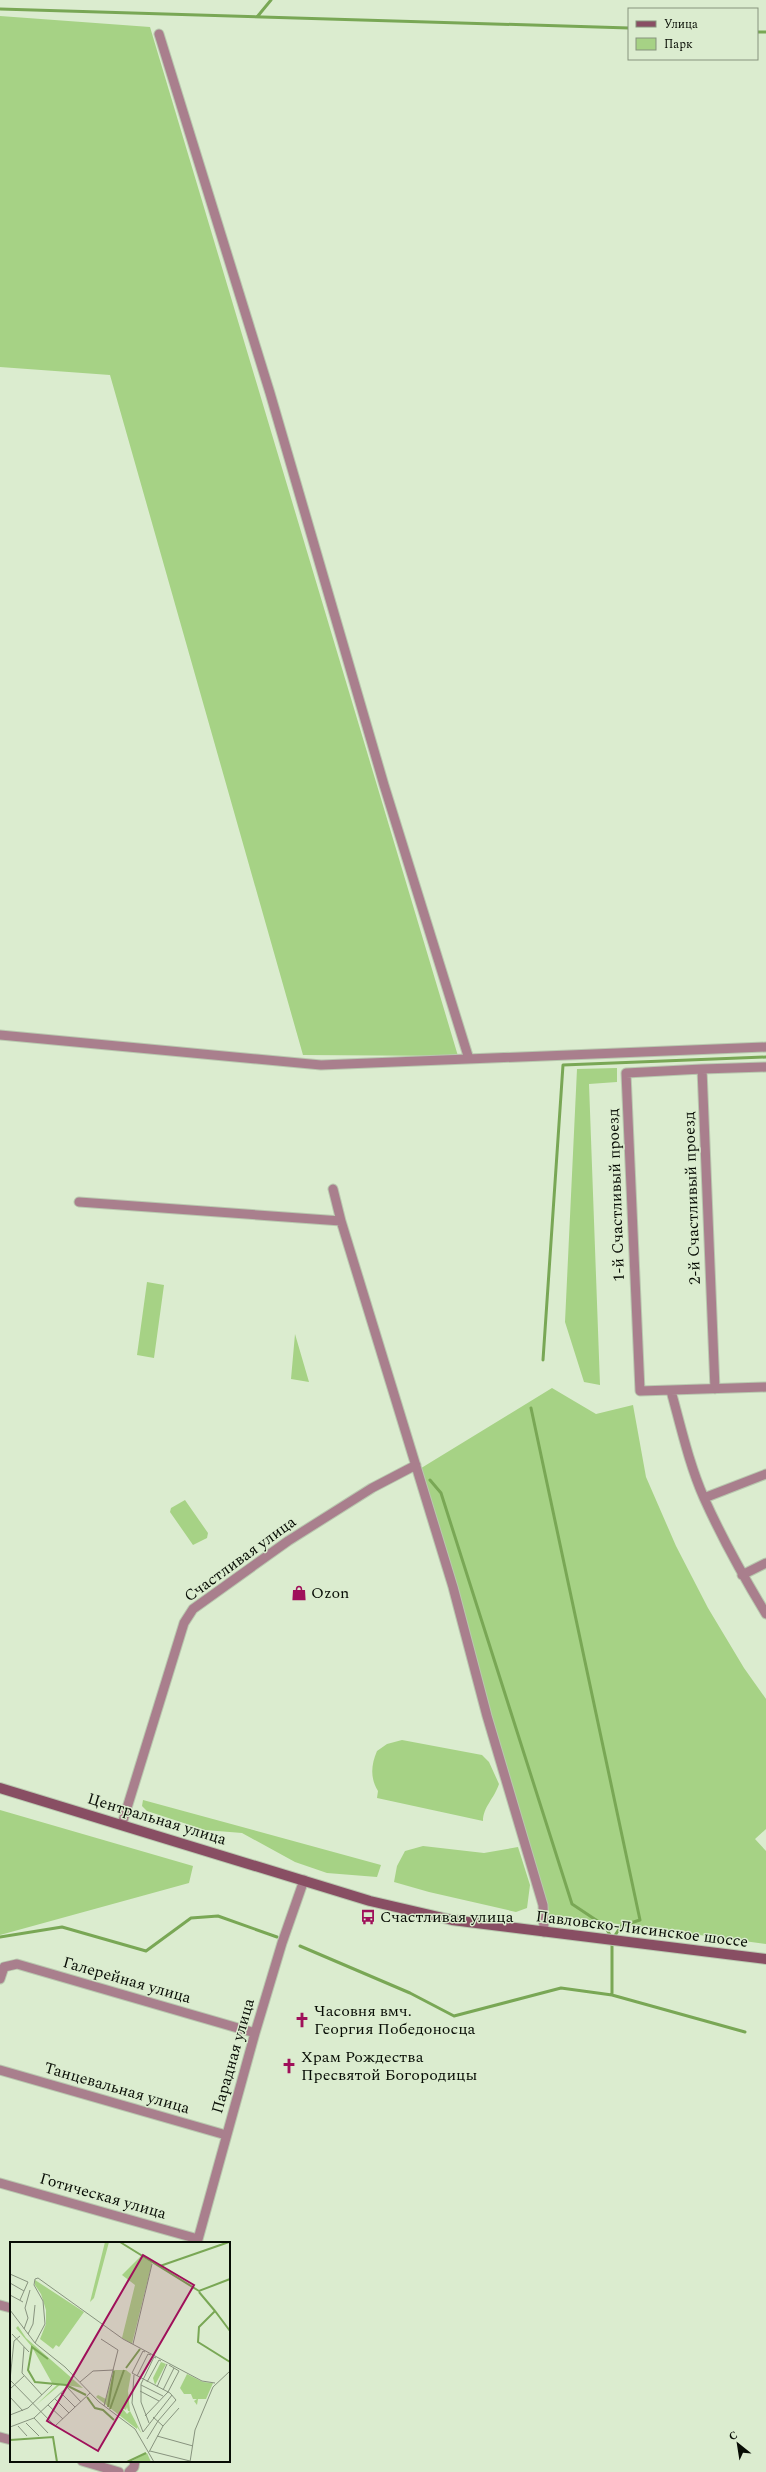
<svg xmlns="http://www.w3.org/2000/svg" width="766" height="2472" viewBox="0 0 766 2472" font-family="Spectral,serif">
<style>
.green{fill:#a6d285}
.lines{fill:none;stroke-linecap:round;stroke-linejoin:round}
.stream{stroke:#79a755;stroke-width:3}
.minor-casing{stroke:#b9c8af;stroke-width:11}
.secondary-casing{stroke:#b9c8af;stroke-width:12}
.minor{stroke:#a97f8d;stroke-width:9}
.secondary{stroke:#884e63;stroke-width:10}
.labels{text-anchor:middle;dominant-baseline:central;stroke-width:3;stroke-linejoin:round;paint-order:stroke}
.street-label{font-size:16px;fill:#080d05;stroke:#dbeccf}
.poi-label{font-size:16px;fill:#080d05;stroke:#dbeccf;text-anchor:start}
.inset-river{fill:none;stroke:#79a755;stroke-width:2}
.inset-road{fill:none;stroke:#87937e;stroke-width:1}
.view{fill:#9f105a;fill-opacity:0.15;stroke:#9f105a;stroke-width:2}
.inset-edge{fill:none;stroke:#080d05;stroke-width:2}
</style>
<rect width="100%" height="100%" fill="#dbeccf"/>
<path class="green" d="M0 16 150 27 458 1056 303 1055 110 375 0 367Z
M617 1068V1082L589 1084 600 1385 584 1382 565 1322 577 1069Z
M147 1282 164 1285 154 1358 137 1355Z
M295 1334 309 1382 291 1379Z
M552 1388 596 1414 633 1405 646 1477 676 1546 708 1608 744 1668 766 1699V1829L755 1839 766 1851V1944L544 1914 418 1470Z
M185 1500 208 1533 207 1538 193 1545 170 1512 171 1508Z
M402 1740 482 1755 489 1762 499 1784C494 1799 483 1807 483 1821L377 1798 378 1791C370 1778 371 1765 377 1751L387 1744Z
M143 1800 381 1865 377 1877 327 1873 295 1862 242 1833 205 1830 147 1811 142 1806Z
M0 1810 193 1866 189 1883 0 1935Z
M423 1846 484 1853 518 1847 530 1885 527 1908 516 1912 429 1892 394 1882 397 1866 405 1851Z"/>
<g class="lines">
<path class="stream" d="M0 9 629 28
M257 17 271 0
M757 32H766
M543 1360 563 1065 766 1057
M531 1408 640 1920 621 1926 614 1937
M430 1480 441 1493 572 1904 605 1926 611 1937
M0 1937 62 1927 146 1951 191 1918 218 1916 277 1937
M300 1946 410 1993 454 2016 561 1988 612 1995 745 2032
M612 1995V1943"/>
<g class="minor-casing">
<path id="minor" d="M159 34 270 393 384 785 469 1059
M0 1035 321 1065 766 1047
M702 1069 626 1073 640 1391 766 1387
M333 1189 341 1221
M79 1202 341 1221 453 1587 487 1716 543 1905 544 1932
M715 1389 702 1069 766 1067
M671 1391C681 1427 689 1464 704 1498 722 1538 743 1576 766 1614
M704 1498 766 1474
M742 1575 766 1563
M122 1824 184 1623 193 1609 288 1541 372 1488 416 1465
M0 1979 4 1967 17 1964 255 2033
M0 2070 226 2135
M0 2183 198 2239
M197 2243 255 2033 282 1943 304 1880
M0 2305 11 2308
M0 2437 11 2440
M82 2461 119 2472
M129 2472 134 2467 135 2461"/>
</g>
<g class="secondary-casing">
<path id="secondary" d="M0 1788 370 1901 452 1920 766 1959"/>
</g>
<use href="#minor" class="minor"/>
<use href="#secondary" class="secondary"/>
</g>
<defs>
<g id="shop-bare" transform="scale(1.2)"><path d="M-5-2.5h2.3a2.7 3.5 0 0 1 5.4 0H5L5.5 6h-11ZM-1.5-2.5h3a1.5 2.3 0 0 0-3 0Z" fill="#9f105a" stroke="#dbeccf" stroke-width="2.5" paint-order="stroke"/></g>
<g id="bus-bare" transform="scale(1.2)"><path d="M-5-6H5V4H4V6H2V4H-2V6H-4V4H-5ZM-3.5-4V0h7V-4ZM-3.5 1.2v1.5H-2V1.2ZM2 1.2v1.5H3.5V1.2Z" fill="#9f105a" stroke="#dbeccf" stroke-width="2.5" paint-order="stroke"/></g>
<g id="church-bare" transform="scale(1.2)"><path d="M-1.2-6h2.4v3.5h3.3v2.4h-3.3V6h-2.4V-.1h-3.3v-2.4h3.3Z" fill="#9f105a" stroke="#dbeccf" stroke-width="2.5" paint-order="stroke"/></g>
</defs>
<g fill-rule="evenodd">
<use href="#shop-bare" x="299" y="1593"/>
<use href="#bus-bare" x="368" y="1917"/>
<use href="#church-bare" x="302" y="2020"/>
<use href="#church-bare" x="289" y="2066"/>
</g>
<g class="labels">
<g class="street-label">
<text transform="translate(616 1195) rotate(-92)">1-й Счастливый проезд</text>
<text transform="translate(692 1198) rotate(-92)">2-й Счастливый проезд</text>
<text transform="translate(240 1559) rotate(-36)">Счастливая улица</text>
<text transform="translate(157 1819) rotate(17)">Центральная улица</text>
<text transform="translate(642 1929) rotate(7)">Павловско-Лисинское шоссе</text>
<text transform="translate(127 1980) rotate(16)">Галерейная улица</text>
<text transform="translate(233 2056) rotate(-74)">Парадная улица</text>
<text transform="translate(117 2088) rotate(16)">Танцевальная улица</text>
<text transform="translate(103 2196) rotate(16)">Готическая улица</text>
</g>
<g class="poi-label">
<text x="311" y="1593">Ozon</text>
<text x="380" y="1917">Счастливая улица</text>
<text x="314" y="2011">Часовня вмч.<tspan x="314" dy="18">Георгия Победоносца</tspan></text>
<text x="301" y="2057">Храм Рождества<tspan x="301" dy="18">Пресвятой Богородицы</tspan></text>
</g>
</g>
<g transform="translate(10 2242)">
<rect width="220" height="220" fill="#dbeccf"/>
<path d="M95 0H99L84 56 80 60ZM131 14 142 21 122 102 112 96 125 43 112 33ZM25 38 74 70 49 105 46 103 43 107 30 97 36 82V68L31 52 25 43ZM8 84 16 96 73 146 51 142 26 163 48 142 42 141 22 105 6 86ZM151 120 156 122 145 143 143 136ZM104 128H116L121 132 118 149 120 169H118L117 165 116 168 112 166 117 172 120 169 132 192 127 185V187L86 155 88 153 96 157ZM177 132 193 140 203 141 196 157H188L187 163 184 159 187 157H183L181 152H174L170 146ZM137 211 141 220H119L122 219Z" fill="#a6d285"/>
<path class="inset-river" d="M110 0 189 49 220 37M150 24 219 0M189 50 205 69M220 89 205 69 189 85 188 100 220 120M38 117 22 105 18 128 25 140 56 143 76 153M116 126 130 107M77 155 85 166 93 168 104 178M98 165 104 129M100 167 114 128M0 198 43 195 47 220M117 220 136 211"/>
<path class="inset-road" d="M0 32 18 40 10 58M0 41 14 49M0 53 13 60M0 68 25 101 55 125 89 160 125 187 144 220M14 87 18 76 15 66 20 48M2 92 19 110M18 92 23 82 25 63M10 94 4 99 0 138 45 184 80 151M91 97 108 108 94 164M25 101 35 82 33 59 24 43 25 37 28 36 113 97 192 139 205 141M123 102 142 22M14 105 12 131 32 153M135 110 133 109 122 131 160 151 166 158 148 179 137 197M124 133 122 161 133 190 162 153M127 134 138 112 141 113M70 140 83 129 104 128M137 140 149 118 151 119M131 143 153 154M147 145 157 122M0 147 14 134M153 148 164 126 159 123M130 149 149 159M51 151 65 165M0 155 13 169M45 157 59 171M38 163 53 177M0 173 18 166 42 143M135 174 158 150 169 129 164 126M143 175 153 184M24 176 38 191M16 181 29 194M139 181 131 160V142L144 115 146 116M8 184 17 194M0 185 24 176 57 145 71 160M147 194 183 204M140 209 180 219M139 210 153 184 169 166M180 220 185 188 203 145 220 129"/>
<path class="view" d="M133 13 184 43 88 209 37 179Z"/>
<rect width="220" height="220" class="inset-edge"/>
</g>
<rect x="628" y="8" width="130" height="52" fill="#dbeccf" stroke="#87937e"/>
<rect x="636" y="21" width="20" height="6" fill="#884e63" stroke="#87937e"/>
<text x="664" y="28" font-size="12" fill="#080d05">Улица</text>
<rect x="636" y="38" width="20" height="12" fill="#a6d285" stroke="#87937e"/>
<text x="664" y="48" font-size="12" fill="#080d05">Парк</text>
<g transform="translate(738 2444) rotate(330)" stroke="#dbeccf" stroke-width="3" paint-order="stroke">
<path d="M0-3L7 15L0 10L-7 15Z" fill="#080d05"/>
<text y="-6" font-size="11" font-weight="bold" text-anchor="middle" fill="#080d05">С</text>
</g>
</svg>
